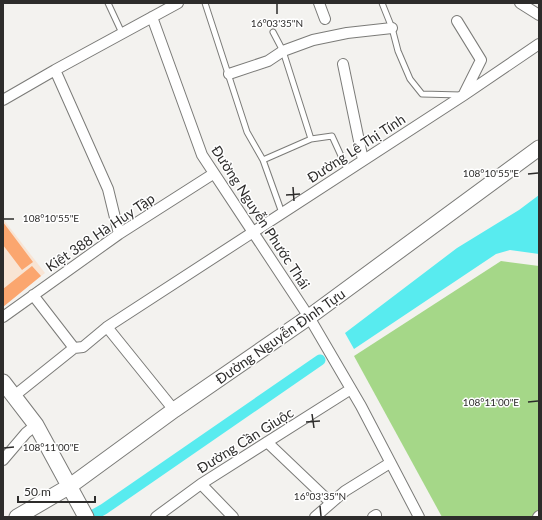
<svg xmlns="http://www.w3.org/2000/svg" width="542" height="520" viewBox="0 0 542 520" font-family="Lato,sans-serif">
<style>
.education{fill:#f8e4d4}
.green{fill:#a5d788}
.water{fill:#58ebef}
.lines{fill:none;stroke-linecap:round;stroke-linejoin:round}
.canal{stroke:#58ebef;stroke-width:11}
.building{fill:#fba66f}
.lane-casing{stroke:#7b7b78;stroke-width:7}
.street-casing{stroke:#7b7b78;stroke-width:12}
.secondary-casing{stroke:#7b7b78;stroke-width:17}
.lane{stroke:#fff;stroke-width:5}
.street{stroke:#fff;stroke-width:10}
.secondary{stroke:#fff;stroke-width:15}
.ticks{fill:none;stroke:#2d2c2b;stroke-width:1.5}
.labels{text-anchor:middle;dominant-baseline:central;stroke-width:3;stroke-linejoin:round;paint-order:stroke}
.street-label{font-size:14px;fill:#2d2c2b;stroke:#fff}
.ticks-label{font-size:10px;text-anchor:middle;fill:#2d2c2b;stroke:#fff;stroke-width:3;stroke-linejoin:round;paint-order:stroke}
</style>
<rect width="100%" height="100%" fill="#f3f2ef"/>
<path class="education" d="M3 219 45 273 3 305Z"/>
<path class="green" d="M501 261 539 266V514L534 517H442L354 356Z"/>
<path class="water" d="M539 195V254L510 250 496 254 354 349 345 333 457 248 519 210Z"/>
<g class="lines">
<path class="canal" d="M90 517 104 509 320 360"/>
</g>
<path class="building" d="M3 222 33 262 22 270 3 245Z
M32 266 41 276 3 307V289Z"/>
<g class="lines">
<g class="lane-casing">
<path id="lane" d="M108 3 122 33
M205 3 247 132 263 160 311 139
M382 3 392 28 398 51 410 79 422 94 461 95
M273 32 283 51 311 139 332 136 348 171
M263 160 282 213"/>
</g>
<g class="street-casing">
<path id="street" d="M319 3 325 19
M520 3 539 15
M152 17 202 155 309 317 361 406 419 517
M457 21 481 60 464 94
M343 64 363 160
M55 70 108 189 119 234
M229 74 268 61 283 51 313 40 347 33 392 28
M3 100 55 70 178 3
M33 295 74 348
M3 317 119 234 213 174
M107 327 174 410
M14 396 74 348 83 347 107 327 464 95 539 44
M267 442 331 503
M3 460 26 433 36 425
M201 484 233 517
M156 517 201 484 351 389
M315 517 345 491 390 463
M373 517 376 515
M538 517 539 516"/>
</g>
<g class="secondary-casing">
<path id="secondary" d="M3 382 36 425 86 517
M17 517 70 486 174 410 309 317 539 148"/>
</g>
<use href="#lane" class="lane"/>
<use href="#street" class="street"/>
<use href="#secondary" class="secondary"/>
</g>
<path class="ticks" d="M277 4V14M528 174 538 173M293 187 294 201M286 195 300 194M4 219H14M528 402 538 401M312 414 314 428M306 422 320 421M4 448 14 447M320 506 321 516"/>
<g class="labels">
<g class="street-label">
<text transform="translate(356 148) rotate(-33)">Đường Lê Thị Tính</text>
<text transform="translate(261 217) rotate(57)">Đường Nguyễn Phước Thái</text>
<text transform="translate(100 232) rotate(-34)">Kiệt 388 Hà Huy Tập</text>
<text transform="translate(280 336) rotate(-35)">Đường Nguyễn Đình Tựu</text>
<text transform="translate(245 440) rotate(-32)">Đường Cần Giuộc</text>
</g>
</g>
<g class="ticks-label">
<text x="277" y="27">16°03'35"N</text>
<text x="491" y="177">108°10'55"E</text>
<text x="51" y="222">108°10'55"E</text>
<text x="491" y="406">108°11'00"E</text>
<text x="51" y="451">108°11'00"E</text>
<text x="320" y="500">16°03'35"N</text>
</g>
<rect width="542" height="520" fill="none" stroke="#2d2c2b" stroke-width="8"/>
<path d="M18 496v6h77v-6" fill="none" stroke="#2d2c2b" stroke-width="2"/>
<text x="24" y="496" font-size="12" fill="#2d2c2b" stroke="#ffffff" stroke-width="3" paint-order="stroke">50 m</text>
</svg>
